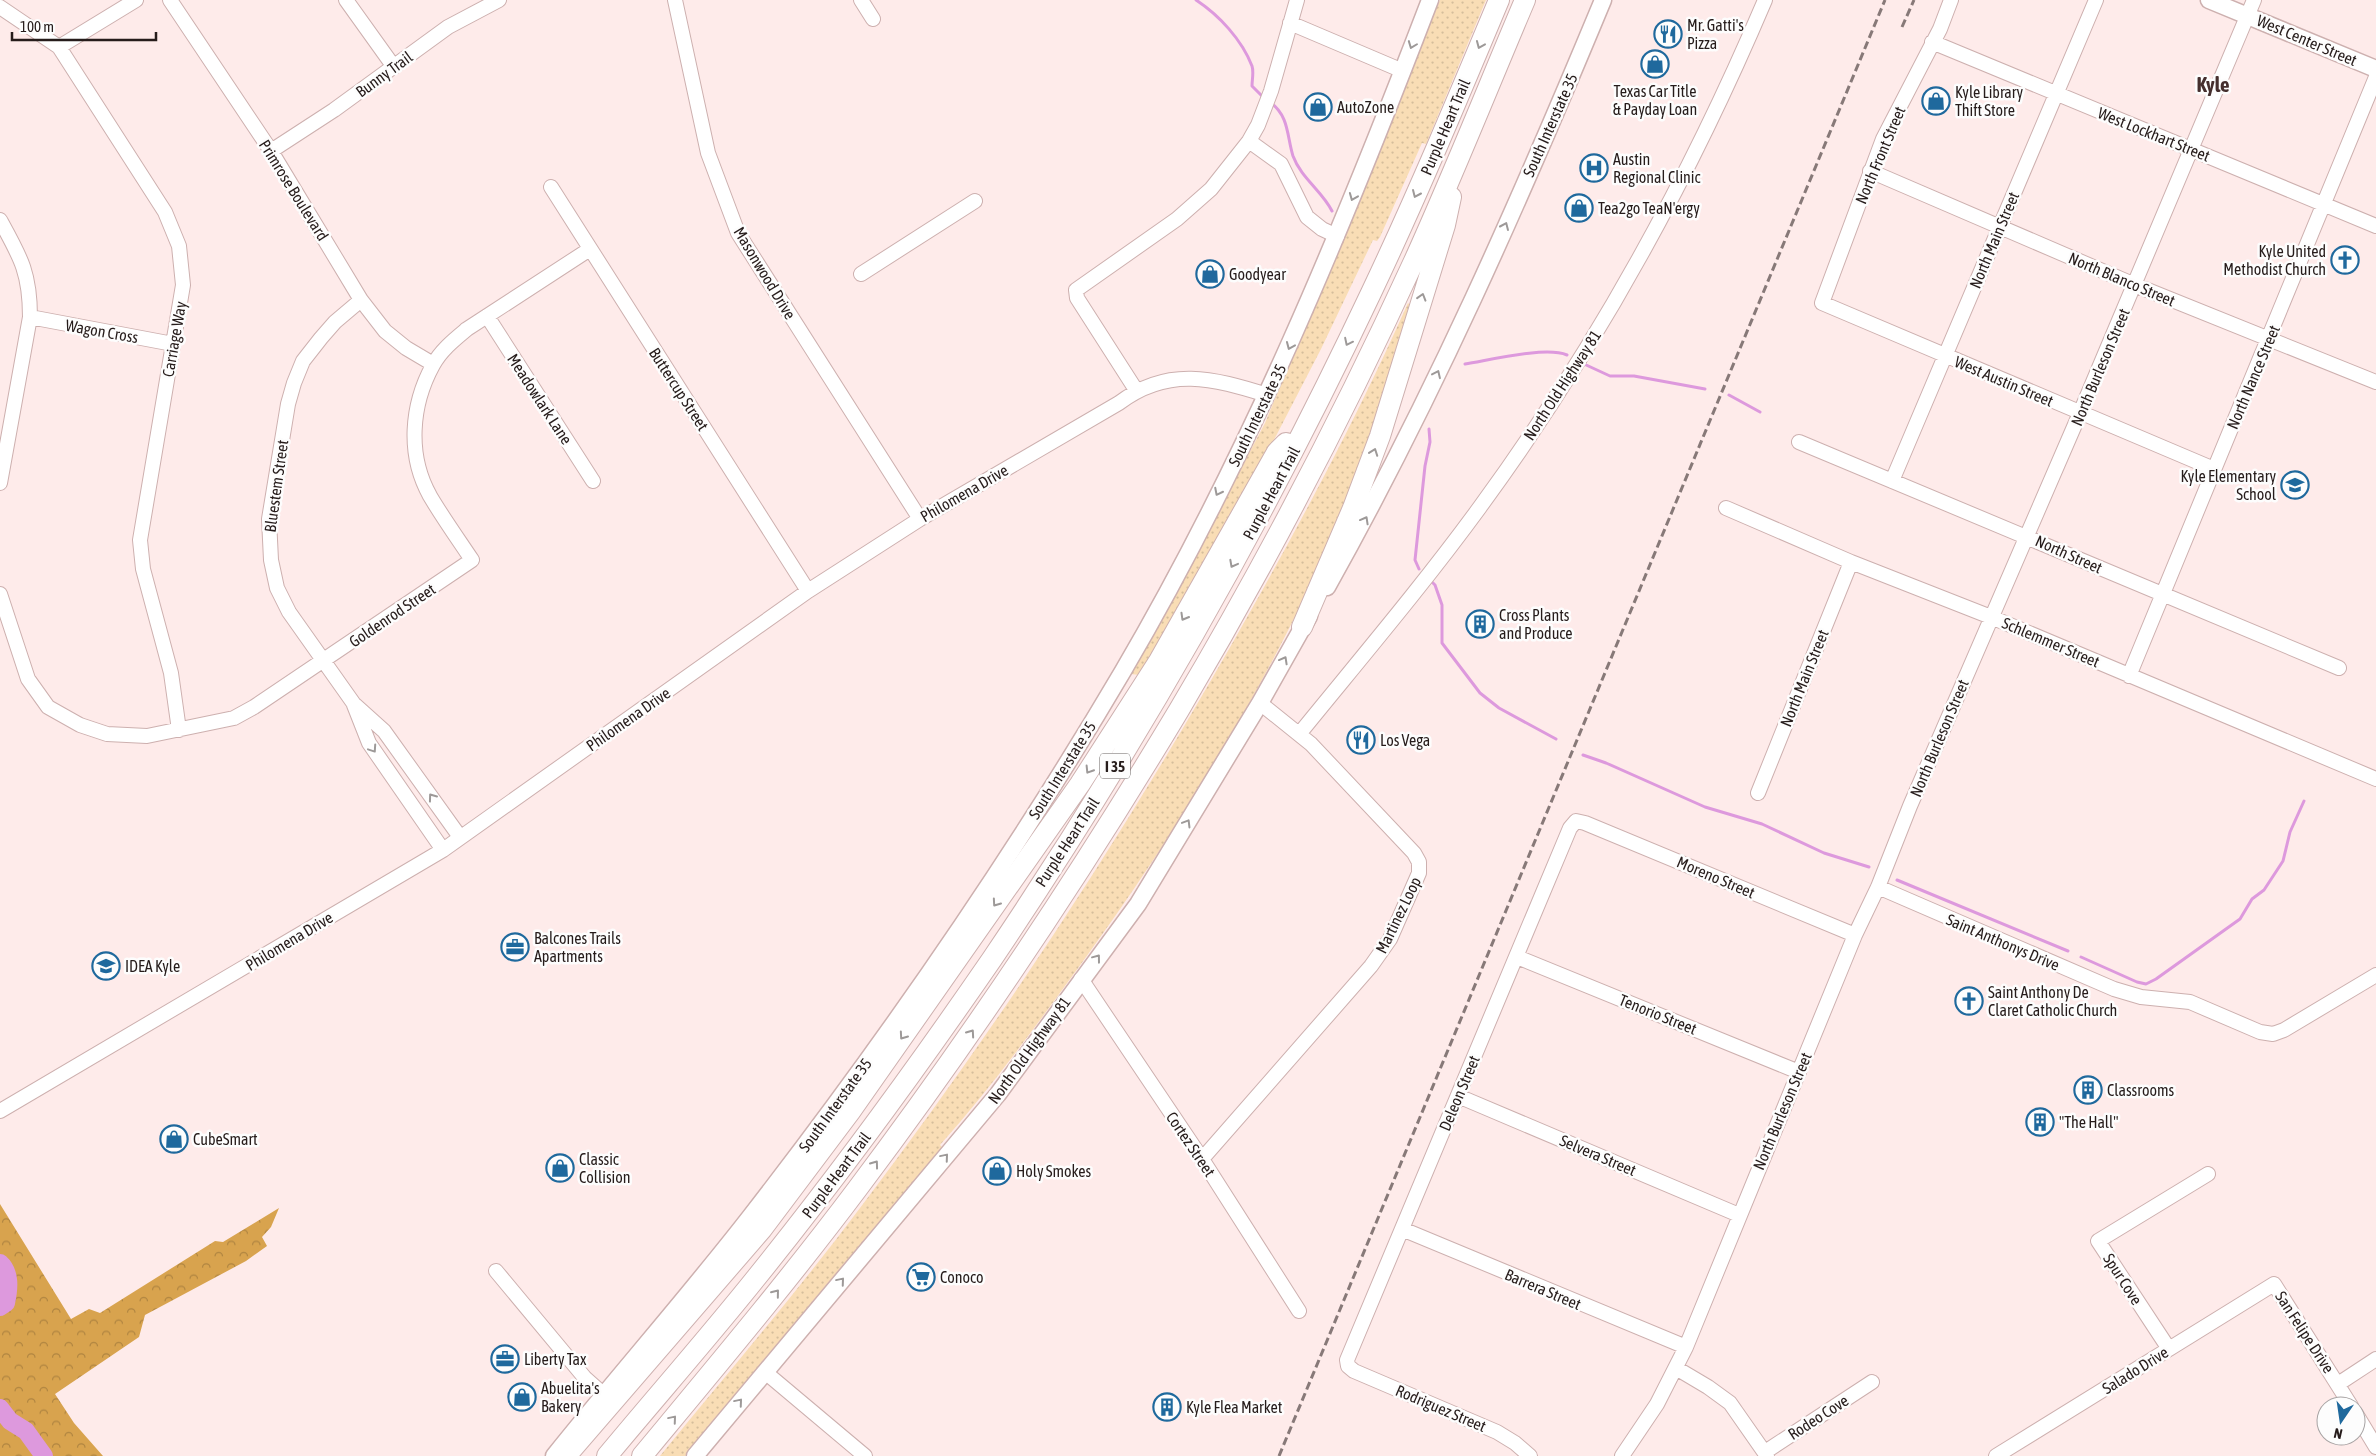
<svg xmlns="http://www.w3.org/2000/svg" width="2376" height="1456" viewBox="0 0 2376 1456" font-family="'Asap Condensed',sans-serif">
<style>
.grass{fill:url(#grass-dots)}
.forest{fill:url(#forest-crowns)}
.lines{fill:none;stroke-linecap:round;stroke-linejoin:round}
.stream{stroke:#d9d;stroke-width:3}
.river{stroke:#d9d;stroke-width:18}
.minor-casing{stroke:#cdb0af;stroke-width:16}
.major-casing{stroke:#cdb0af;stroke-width:19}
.highway-casing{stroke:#cdb0af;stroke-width:22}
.minor{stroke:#fff;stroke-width:14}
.major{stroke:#fff;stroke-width:16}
.highway{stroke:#fff;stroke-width:20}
.rail{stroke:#877978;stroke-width:3;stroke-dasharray:8 4;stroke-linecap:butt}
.oneway{stroke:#9d9998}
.labels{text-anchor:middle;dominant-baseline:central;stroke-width:5;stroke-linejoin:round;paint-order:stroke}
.shield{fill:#fdfdfd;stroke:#66605f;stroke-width:1}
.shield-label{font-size:15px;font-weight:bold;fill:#261c1b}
.poi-label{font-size:16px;fill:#261c1b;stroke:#fdfdfd;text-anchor:start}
.street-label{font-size:16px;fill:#261c1b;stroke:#fdfdfd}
.district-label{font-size:21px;font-weight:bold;fill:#452f2e;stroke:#fdfdfd}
</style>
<defs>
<pattern id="grass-dots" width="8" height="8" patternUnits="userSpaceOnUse" patternTransform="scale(1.25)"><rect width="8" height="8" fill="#f9ddb5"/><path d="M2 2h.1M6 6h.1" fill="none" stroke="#d5bd9b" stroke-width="1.8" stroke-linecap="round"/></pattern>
<pattern id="forest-crowns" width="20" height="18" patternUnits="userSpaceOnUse" patternTransform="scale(1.25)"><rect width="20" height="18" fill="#d8a34e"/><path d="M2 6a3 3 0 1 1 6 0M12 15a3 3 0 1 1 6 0" fill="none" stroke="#af8440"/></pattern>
</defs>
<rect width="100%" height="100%" fill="#feebea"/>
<path class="grass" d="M1440 0H1486L1426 144 1422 143 1380 237 1377 241 1373 240 1321 349 1276 436 1226 530 1140 675 1130 674 999 884 1194 558 1265 423Z
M1408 303 1410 305C1400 344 1393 385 1379 423 1307 619 1203 796 1081 964 1036 1026 991 1088 940 1145L943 1148 843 1265 685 1456H660C727 1374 796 1293 860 1208 1004 1018 1134 819 1250 612 1307 511 1361 409 1408 303Z"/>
<path class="forest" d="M0 1204 71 1319 89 1309 100 1313 215 1241 223 1242 279 1208 271 1227 262 1237 267 1246 246 1261 145 1315 139 1337 55 1394 74 1423 103 1456H0Z"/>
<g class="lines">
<path class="stream" d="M1196 0C1219 15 1242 40 1252 66 1254 72 1252 80 1252 86L1264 98
M1271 103C1289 116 1287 137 1293 156 1301 178 1322 191 1332 211
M1465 364C1490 360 1546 346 1567 355
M1584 364 1610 376H1634L1705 389
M1729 395 1760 412
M1419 569 1415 560 1425 466 1430 442 1429 429
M1431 581 1435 585 1442 605V643L1480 693 1499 708 1556 739
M1583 755 1606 763 1705 807 1762 824 1824 853 1869 867
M1897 880 2068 951
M2081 957 2137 982 2146 984 2156 979 2240 919 2252 899 2264 890 2283 861 2290 832 2304 801"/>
<path class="river" d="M0 1263C11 1273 9 1289 6 1303L0 1307
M0 1408 10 1421 26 1431 44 1456"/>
<g class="minor-casing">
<path id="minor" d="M170 0 271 151 361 300 385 331 406 348 433 364
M346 0 394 67
M675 0 708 153 738 233 920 519
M861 0 873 19
M1951 0 1940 29 1883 139 1822 303 2214 469
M0 7 59 47 165 212 179 246 183 285 140 540 143 569 171 673 179 730
M1290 23 1403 71
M1932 42 2376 226
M59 47 136 0
M1249 141 1281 164 1307 217 1322 229 1337 236
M271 151 334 110 448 27 499 0
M1870 171 2135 285 2376 382
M551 187 808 591
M0 220C21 258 30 273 30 317L0 483
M861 274 975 201
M361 300 335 322 321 338 303 361 294 383 288 404 269 519 271 560 277 588 289 612 354 704 384 731 460 837
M487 316 593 481
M30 317 173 344
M1136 390 1077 298 1076 290 1177 219 1211 189 1249 141 1258 125 1271 91 1297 0
M1799 442 2339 668
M1892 481 2096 0
M1726 508 1851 562 1991 617 2376 779
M0 594 28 679 48 707 80 725 107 734 147 736 234 718 254 707 472 560C458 539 443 518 430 496 407 455 411 405 433 365 441 350 455 339 467 329L590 249
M2129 676 2376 77
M354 705 369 743 443 850
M1300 733C1361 658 1423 585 1480 507 1595 350 1689 179 1765 0
M1758 793 1851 562
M1878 887 2114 989 2141 997 2190 1002 2260 1032 2273 1034 2284 1030 2376 975
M1517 957 1799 1072
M1081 979 1202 1159 1299 1311
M1458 1096 1739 1215
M0 1111 443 850 808 591 920 519 1119 403C1168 366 1213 378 1267 395
M1202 1159 1371 966 1390 939 1419 873V862L1414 853 1311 744 1260 703
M1402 1229 1686 1347
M496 1271 585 1378 603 1394
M2169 1349 2098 1241 2208 1174
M1676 1368 1708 1387 1730 1403 1767 1456
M765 1372 865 1456
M2338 1384 2376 1359
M2356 1414 2376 1447
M1765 1452 1872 1382
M1530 1456 1515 1443 1497 1432 1354 1371 1348 1366 1347 1360 1570 828 1576 821 1585 823 1855 935
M1622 1456 1657 1404 1686 1347 1855 935 1878 887 1910 806 2080 413 2254 0
M1996 1456 2274 1284 2351 1406"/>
</g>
<g class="major-casing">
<path id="major" d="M2209 0 2376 69
M1327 587C1433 398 1520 200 1603 0
M554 1456C618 1376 687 1298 750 1217 885 1043 1011 861 1123 671 1248 458 1342 230 1430 0
M695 1456 998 1094 1138 904 1260 703 1309 616"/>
</g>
<g class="highway-casing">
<path id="highway" d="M1302 627 1353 508 1380 436 1445 225 1451 197
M566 1456 762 1229 850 1112 1080 784 1159 661 1277 452 1286 443
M607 1456C656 1397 708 1338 756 1278 839 1175 917 1068 992 959 1135 747 1262 524 1371 293 1417 196 1458 98 1499 0
M642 1456C715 1368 789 1280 858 1188 973 1035 1080 875 1179 710 1265 565 1344 414 1414 261 1453 175 1488 87 1525 0"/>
</g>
<use href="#minor" class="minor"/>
<use href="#major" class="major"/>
<use href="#highway" class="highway"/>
<path class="rail" d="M1902 27 1914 0
M1279 1456 1885 0"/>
</g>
<defs><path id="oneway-chevron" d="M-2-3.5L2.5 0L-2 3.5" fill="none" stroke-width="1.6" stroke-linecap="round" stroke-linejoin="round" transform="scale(1.25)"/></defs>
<g class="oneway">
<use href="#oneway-chevron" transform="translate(1412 45) rotate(111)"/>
<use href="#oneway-chevron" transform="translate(1480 45) rotate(113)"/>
<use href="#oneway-chevron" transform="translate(1416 194) rotate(114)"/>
<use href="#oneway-chevron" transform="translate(1353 197) rotate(112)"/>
<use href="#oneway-chevron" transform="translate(1505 226) rotate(-66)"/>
<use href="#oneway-chevron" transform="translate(1422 297) rotate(-73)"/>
<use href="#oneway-chevron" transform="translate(1348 342) rotate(116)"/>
<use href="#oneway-chevron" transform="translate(1290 346) rotate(113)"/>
<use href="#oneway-chevron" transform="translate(1437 374) rotate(-65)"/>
<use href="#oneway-chevron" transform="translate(1374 452) rotate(-70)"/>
<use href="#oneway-chevron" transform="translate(1218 492) rotate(117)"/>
<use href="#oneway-chevron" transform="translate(1365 520) rotate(-61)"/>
<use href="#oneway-chevron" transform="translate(1233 564) rotate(118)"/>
<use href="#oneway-chevron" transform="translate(1184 617) rotate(120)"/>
<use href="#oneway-chevron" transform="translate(1284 660) rotate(-61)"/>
<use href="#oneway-chevron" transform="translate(373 749) rotate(56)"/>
<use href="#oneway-chevron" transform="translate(1089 770) rotate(122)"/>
<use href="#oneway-chevron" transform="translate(432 797) rotate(-126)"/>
<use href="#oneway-chevron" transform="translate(1187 823) rotate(-59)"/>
<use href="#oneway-chevron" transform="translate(996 903) rotate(125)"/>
<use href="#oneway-chevron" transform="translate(1097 958) rotate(-53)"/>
<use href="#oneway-chevron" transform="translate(971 1033) rotate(-55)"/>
<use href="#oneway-chevron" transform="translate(903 1036) rotate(125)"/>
<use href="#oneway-chevron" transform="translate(945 1157) rotate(-50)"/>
<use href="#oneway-chevron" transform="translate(875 1164) rotate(-54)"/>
<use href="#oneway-chevron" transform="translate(841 1281) rotate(-50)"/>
<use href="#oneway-chevron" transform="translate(776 1293) rotate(-51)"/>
<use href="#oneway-chevron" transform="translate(739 1402) rotate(-50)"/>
<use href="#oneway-chevron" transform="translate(673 1419) rotate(-50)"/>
</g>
<defs>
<g id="restaurant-ring" transform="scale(1.4375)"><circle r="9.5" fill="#fdfdfd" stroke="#1f699d" stroke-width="1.5"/><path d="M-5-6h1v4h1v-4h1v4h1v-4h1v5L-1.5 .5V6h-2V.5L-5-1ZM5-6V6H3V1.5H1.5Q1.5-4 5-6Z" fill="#1f699d"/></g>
<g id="shop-ring" transform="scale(1.4375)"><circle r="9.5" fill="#fdfdfd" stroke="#1f699d" stroke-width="1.5"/><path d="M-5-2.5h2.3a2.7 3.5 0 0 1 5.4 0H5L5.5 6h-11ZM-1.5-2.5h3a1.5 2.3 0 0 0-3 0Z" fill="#1f699d"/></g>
<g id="hospital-ring" transform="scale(1.4375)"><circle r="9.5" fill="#fdfdfd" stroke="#1f699d" stroke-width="1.5"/><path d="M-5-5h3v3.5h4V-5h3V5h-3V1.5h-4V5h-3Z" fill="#1f699d"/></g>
<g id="church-ring" transform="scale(1.4375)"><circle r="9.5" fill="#fdfdfd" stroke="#1f699d" stroke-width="1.5"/><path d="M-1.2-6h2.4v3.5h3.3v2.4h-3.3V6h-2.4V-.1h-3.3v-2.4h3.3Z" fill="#1f699d"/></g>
<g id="school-ring" transform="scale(1.4375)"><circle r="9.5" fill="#fdfdfd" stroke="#1f699d" stroke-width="1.5"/><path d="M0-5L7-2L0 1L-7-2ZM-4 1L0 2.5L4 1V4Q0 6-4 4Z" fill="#1f699d"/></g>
<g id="building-ring" transform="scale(1.4375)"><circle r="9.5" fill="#fdfdfd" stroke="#1f699d" stroke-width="1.5"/><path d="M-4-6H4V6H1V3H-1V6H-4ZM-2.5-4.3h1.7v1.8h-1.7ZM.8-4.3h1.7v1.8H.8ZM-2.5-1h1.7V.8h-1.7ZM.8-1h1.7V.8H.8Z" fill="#1f699d"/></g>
<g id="office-ring" transform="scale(1.4375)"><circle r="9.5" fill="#fdfdfd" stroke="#1f699d" stroke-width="1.5"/><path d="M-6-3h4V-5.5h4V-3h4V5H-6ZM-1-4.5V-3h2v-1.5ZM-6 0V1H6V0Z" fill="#1f699d"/></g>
<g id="supermarket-ring" transform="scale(1.4375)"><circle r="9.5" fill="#fdfdfd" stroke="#1f699d" stroke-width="1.5"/><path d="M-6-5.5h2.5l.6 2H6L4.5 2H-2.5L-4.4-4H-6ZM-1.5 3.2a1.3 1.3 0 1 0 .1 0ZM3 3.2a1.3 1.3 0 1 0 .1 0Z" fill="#1f699d"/></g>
</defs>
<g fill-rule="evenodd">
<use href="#restaurant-ring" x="1668" y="34"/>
<use href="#shop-ring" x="1655" y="64"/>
<use href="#shop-ring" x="1936" y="101"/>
<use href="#shop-ring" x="1318" y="107"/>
<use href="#hospital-ring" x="1594" y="168"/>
<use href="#shop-ring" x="1579" y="208"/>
<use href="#church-ring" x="2345" y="260"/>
<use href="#shop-ring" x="1210" y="274"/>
<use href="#school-ring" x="2295" y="485"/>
<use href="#building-ring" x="1480" y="624"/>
<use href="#restaurant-ring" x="1361" y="740"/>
<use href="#office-ring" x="515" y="947"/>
<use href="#school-ring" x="106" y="966"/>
<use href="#church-ring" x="1969" y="1001"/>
<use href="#building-ring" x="2088" y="1090"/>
<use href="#building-ring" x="2040" y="1122"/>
<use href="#shop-ring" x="174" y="1139"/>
<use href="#shop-ring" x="560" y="1168"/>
<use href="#shop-ring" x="997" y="1171"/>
<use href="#supermarket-ring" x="921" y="1277"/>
<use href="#office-ring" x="505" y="1359"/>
<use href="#shop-ring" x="522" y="1397"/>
<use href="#building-ring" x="1167" y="1407"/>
</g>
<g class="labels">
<rect class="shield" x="1100" y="753.5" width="30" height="25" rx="4"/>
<g class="shield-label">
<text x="1115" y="766">I 35</text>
</g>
<g class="poi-label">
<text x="1687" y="25">Mr. Gatti's<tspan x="1687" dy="18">Pizza</tspan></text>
<text x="1655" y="91" text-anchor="middle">Texas Car Title<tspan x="1655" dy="18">&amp; Payday Loan</tspan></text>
<text x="1955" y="92">Kyle Library<tspan x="1955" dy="18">Thift Store</tspan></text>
<text x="1337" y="107">AutoZone</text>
<text x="1613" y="159">Austin<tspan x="1613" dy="18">Regional Clinic</tspan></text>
<text x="1598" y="208">Tea2go TeaN'ergy</text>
<text x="2326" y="251" text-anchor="end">Kyle United<tspan x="2326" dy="18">Methodist Church</tspan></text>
<text x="1229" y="274">Goodyear</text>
<text x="2276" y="476" text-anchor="end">Kyle Elementary<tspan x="2276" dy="18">School</tspan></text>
<text x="1499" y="615">Cross Plants<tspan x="1499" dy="18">and Produce</tspan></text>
<text x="1380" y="740">Los Vega</text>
<text x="534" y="938">Balcones Trails<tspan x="534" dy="18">Apartments</tspan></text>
<text x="125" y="966">IDEA Kyle</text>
<text x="1988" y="992">Saint Anthony De<tspan x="1988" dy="18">Claret Catholic Church</tspan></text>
<text x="2107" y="1090">Classrooms</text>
<text x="2059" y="1122">"The Hall"</text>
<text x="193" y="1139">CubeSmart</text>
<text x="579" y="1159">Classic<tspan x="579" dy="18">Collision</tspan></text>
<text x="1016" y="1171">Holy Smokes</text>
<text x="940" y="1277">Conoco</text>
<text x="524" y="1359">Liberty Tax</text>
<text x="541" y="1388">Abuelita's<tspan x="541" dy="18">Bakery</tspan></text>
<text x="1186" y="1407">Kyle Flea Market</text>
</g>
<g class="street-label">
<text transform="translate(2307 40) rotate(23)">West Center Street</text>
<text transform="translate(384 74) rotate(-36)">Bunny Trail</text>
<text transform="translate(1550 125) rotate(-66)">South Interstate 35</text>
<text transform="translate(1445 127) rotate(-67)">Purple Heart Trail</text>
<text transform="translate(2154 134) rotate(22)">West Lockhart Street</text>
<text transform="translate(1880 155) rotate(-67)">North Front Street</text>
<text transform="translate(294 190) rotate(58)">Primrose Boulevard</text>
<text transform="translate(1994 240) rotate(-67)">North Main Street</text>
<text transform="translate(765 273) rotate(59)">Masonwood Drive</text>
<text transform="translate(2122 279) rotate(23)">North Blanco Street</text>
<text transform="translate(102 331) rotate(10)">Wagon Cross</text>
<text transform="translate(174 339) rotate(-80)">Carriage Way</text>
<text transform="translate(2100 367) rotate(-67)">North Burleson Street</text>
<text transform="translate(2253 377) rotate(-67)">North Nance Street</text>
<text transform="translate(2004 381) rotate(23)">West Austin Street</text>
<text transform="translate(1562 385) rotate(-57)">North Old Highway 81</text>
<text transform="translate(679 389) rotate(57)">Buttercup Street</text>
<text transform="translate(540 399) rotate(57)">Meadowlark Lane</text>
<text transform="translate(1257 415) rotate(-64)">South Interstate 35</text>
<text transform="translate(276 486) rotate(-82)">Bluestem Street</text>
<text transform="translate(964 493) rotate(-30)">Philomena Drive</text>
<text transform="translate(1271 493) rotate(-62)">Purple Heart Trail</text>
<text transform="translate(2069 554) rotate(24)">North Street</text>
<text transform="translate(392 615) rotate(-34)">Goldenrod Street</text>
<text transform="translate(2051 642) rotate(23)">Schlemmer Street</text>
<text transform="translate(1804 678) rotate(-68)">North Main Street</text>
<text transform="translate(628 719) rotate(-35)">Philomena Drive</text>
<text transform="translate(1939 738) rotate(-67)">North Burleson Street</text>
<text transform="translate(1062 770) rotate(-58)">South Interstate 35</text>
<text transform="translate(1067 842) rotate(-57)">Purple Heart Trail</text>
<text transform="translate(1716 877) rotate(23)">Moreno Street</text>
<text transform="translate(1398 915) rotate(-64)">Martinez Loop</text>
<text transform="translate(289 941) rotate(-31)">Philomena Drive</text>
<text transform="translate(2003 942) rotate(23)">Saint Anthonys Drive</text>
<text transform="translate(1658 1014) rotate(22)">Tenorio Street</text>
<text transform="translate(1029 1050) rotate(-54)">North Old Highway 81</text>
<text transform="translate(1459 1093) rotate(-67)">Deleon Street</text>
<text transform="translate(835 1105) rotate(-54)">South Interstate 35</text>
<text transform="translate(1782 1111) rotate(-67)">North Burleson Street</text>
<text transform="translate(1191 1144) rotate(56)">Cortez Street</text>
<text transform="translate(1598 1155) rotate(23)">Selvera Street</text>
<text transform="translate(836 1175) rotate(-53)">Purple Heart Trail</text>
<text transform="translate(2123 1279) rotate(57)">Spur Cove</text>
<text transform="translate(1543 1289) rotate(23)">Barrera Street</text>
<text transform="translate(2305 1332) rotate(57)">San Felipe Drive</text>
<text transform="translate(2135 1370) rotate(-32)">Salado Drive</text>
<text transform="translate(1441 1408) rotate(23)">Rodriguez Street</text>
<text transform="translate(1818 1417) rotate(-33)">Rodeo Cove</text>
</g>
<g class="district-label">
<text x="2213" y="84">Kyle</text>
</g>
</g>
<g transform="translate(2341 1421) rotate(193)"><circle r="24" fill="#fdfdfd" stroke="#a7a3a3"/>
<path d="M0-4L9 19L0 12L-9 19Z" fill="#1f699d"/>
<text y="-8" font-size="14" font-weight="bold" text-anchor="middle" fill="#261c1b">N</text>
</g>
<path d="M12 32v8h144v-8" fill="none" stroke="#261c1b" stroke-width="2.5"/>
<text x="20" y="32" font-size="15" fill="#261c1b" stroke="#fdfdfd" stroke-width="4" paint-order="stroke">100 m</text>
</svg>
